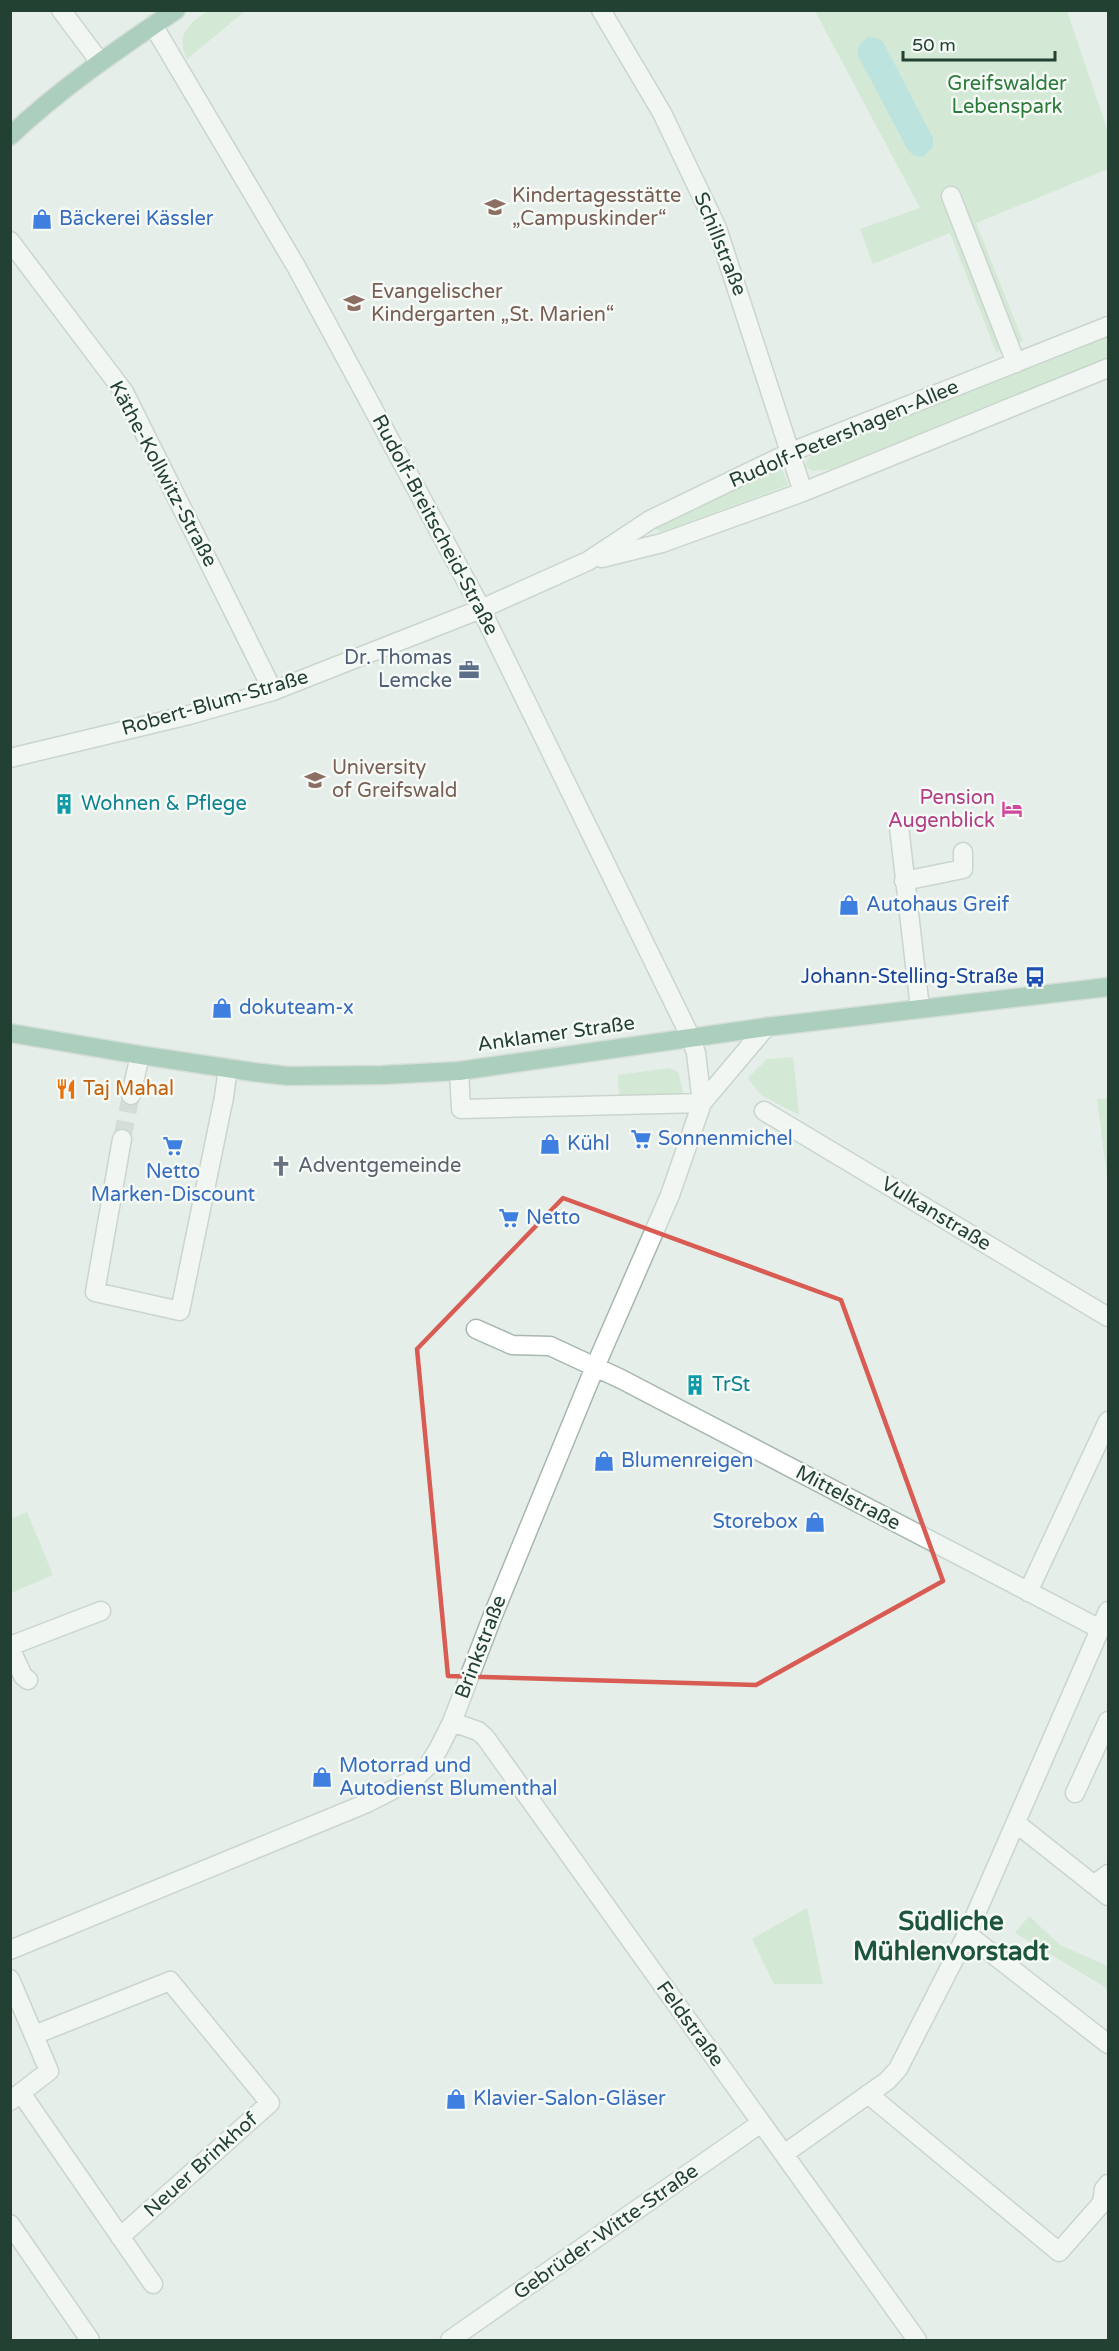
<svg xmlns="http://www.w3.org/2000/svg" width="1119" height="2351" viewBox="0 0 1119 2351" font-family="'Varela Round',sans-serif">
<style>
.green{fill:#bde0bf}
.water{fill:#8bd5d2}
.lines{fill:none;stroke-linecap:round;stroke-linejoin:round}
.minor-tunnel{stroke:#becbc4;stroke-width:18;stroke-dasharray:18 9;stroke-linecap:butt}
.minor-casing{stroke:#a7b7ae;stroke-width:21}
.major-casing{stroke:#c1cac6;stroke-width:21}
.minor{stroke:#fff;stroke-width:18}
.major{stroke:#67a68a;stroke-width:18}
.marked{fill:none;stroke:#d85c53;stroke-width:4.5;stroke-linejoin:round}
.labels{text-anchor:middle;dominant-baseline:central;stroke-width:5;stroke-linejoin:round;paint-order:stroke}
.park-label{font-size:20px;fill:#2b7a3a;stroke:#f6faf7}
.education-label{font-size:20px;fill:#785e54;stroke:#f6faf7;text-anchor:start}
.shop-label{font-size:20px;fill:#366cbe;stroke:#f6faf7;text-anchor:start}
.street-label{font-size:20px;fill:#234133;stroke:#f6faf7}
.service-label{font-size:20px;fill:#4e5e75;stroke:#f6faf7;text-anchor:end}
.hotel-label{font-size:20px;fill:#b23c85;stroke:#f6faf7;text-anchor:end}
.culture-label{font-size:20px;fill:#0d838f;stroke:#f6faf7;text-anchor:start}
.transit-label{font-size:20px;fill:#164399;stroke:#f6faf7;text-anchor:end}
.food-label{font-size:20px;fill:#c56008;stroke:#f6faf7;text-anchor:start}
.worship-label{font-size:20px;fill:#5b616d;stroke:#f6faf7;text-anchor:start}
.district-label{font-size:26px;font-weight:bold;fill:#1d553c;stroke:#f6faf7}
</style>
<rect width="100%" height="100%" fill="#e5eee8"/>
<path class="green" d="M208 11H245L187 59C175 35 189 23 208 11Z
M815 11H1067L1108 132V169L976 223 1023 341 996 352 950 233 873 264 860 229 920 208Z
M1108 334V359L831 469 813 471 805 467 806 461 818 449Z
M779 464 789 485 661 532 656 529V524Z
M793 1057 799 1115 761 1095 748 1078 767 1059Z
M669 1068 678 1072 683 1092 678 1099 619 1100 618 1075Z
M1108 1098V1183L1097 1099Z
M27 1512 53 1575 11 1593V1519Z
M807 1908 823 1984H774L752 1939Z
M1029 1916 1060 1945 1108 1966V1989L1015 1933Z"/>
<path class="water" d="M869 37 878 38 883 42 933 138V148L922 157 913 155 908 150 858 56C857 45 861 42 869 37Z"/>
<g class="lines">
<path class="minor-tunnel" d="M122 1139 131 1095"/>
<g class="minor-casing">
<path id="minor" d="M61 10 100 62
M601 10 662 113 717 228 803 492
M153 25 297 268 477 601 691 1038 696 1053 702 1103
M951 196 1016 363
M10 241 124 392 273 691
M602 558 662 543 803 492 1108 368
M10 758 189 715 273 691 481 609 588 561 650 520 791 452 1108 326
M899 827 920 1008
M904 881 963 869V852
M459 1071 461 1109 702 1103
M131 1095 140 1055
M764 1111 1108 1317
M122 1139 95 1292 180 1311 224 1097 228 1068
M476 1329 512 1345 550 1346 621 1379 1100 1629
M1028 1592 1108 1421
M10 1646 101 1611
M10 1648 23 1676 28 1680
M452 1722 478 1731 485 1737 917 2340
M1075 1793 1108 1721
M1016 1823 1108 1896
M1094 1885 1108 1874
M967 1934 1108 2044
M10 1950 367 1803 414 1779 428 1766 439 1748 452 1722 493 1615 595 1367 670 1195 702 1103 766 1027
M10 1979 49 2071 10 2101
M34 2035 170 1981 270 2103 120 2237
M21 2093 153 2284
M868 2094 1059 2252 1102 2203 1104 2189 1108 2184
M784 2154 887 2081 898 2069 967 1934 1108 1611
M10 2224 90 2340
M450 2340 761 2123"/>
</g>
<g class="major-casing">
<path id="major" d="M10 136C61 88 118 49 176 10
M10 1033 140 1055 253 1072 288 1076 382 1075 459 1071 766 1027 1108 987"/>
</g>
<use href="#minor" class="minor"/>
<use href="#major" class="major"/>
</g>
<path d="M0 0H1119V2351H0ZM563 1198 841 1300 943 1581 756 1685 448 1676 417 1349Z" fill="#e5eee8" fill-opacity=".55" fill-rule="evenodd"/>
<path class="marked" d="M563 1198 841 1300 943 1581 756 1685 448 1676 417 1349Z"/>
<defs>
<g id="school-bare" transform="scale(1.62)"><path d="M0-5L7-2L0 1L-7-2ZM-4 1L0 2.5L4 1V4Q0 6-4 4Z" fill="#8d6e63" stroke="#f6faf7" stroke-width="2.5" paint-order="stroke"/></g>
<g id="shop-bare" transform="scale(1.62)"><path d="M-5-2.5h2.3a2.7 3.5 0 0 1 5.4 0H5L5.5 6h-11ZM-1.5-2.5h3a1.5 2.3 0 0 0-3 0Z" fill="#3f7fe0" stroke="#f6faf7" stroke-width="2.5" paint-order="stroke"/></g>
<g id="office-bare" transform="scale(1.62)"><path d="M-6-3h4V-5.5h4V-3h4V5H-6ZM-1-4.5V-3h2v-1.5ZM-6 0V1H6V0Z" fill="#5c6f8a" stroke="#f6faf7" stroke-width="2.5" paint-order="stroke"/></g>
<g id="university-bare" transform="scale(1.62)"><path d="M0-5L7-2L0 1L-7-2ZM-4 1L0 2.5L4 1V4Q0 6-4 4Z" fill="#8d6e63" stroke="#f6faf7" stroke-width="2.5" paint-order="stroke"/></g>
<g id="building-bare" transform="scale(1.62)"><path d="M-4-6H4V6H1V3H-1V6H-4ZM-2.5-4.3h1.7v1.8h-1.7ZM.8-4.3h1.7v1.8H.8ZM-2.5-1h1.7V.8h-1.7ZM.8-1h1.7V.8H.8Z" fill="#0f9aa8" stroke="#f6faf7" stroke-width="2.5" paint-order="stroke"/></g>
<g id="hotel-bare" transform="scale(1.62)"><path d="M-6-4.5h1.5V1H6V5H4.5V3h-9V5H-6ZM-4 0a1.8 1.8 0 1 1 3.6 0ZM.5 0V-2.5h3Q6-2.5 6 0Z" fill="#d1479c" stroke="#f6faf7" stroke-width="2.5" paint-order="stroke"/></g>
<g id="bus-bare" transform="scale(1.62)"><path d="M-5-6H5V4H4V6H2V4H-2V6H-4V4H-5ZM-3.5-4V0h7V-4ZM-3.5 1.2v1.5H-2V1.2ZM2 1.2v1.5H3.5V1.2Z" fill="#1a4fb4" stroke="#f6faf7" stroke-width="2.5" paint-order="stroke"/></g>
<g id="restaurant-bare" transform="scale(1.62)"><path d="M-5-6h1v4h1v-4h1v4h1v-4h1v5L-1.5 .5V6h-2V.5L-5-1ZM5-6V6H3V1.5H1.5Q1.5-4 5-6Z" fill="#e8710a" stroke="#f6faf7" stroke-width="2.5" paint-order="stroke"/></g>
<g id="supermarket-bare" transform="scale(1.62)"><path d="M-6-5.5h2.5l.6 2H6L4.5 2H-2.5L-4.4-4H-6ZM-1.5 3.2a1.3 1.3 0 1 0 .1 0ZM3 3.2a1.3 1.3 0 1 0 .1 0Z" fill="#3f7fe0" stroke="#f6faf7" stroke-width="2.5" paint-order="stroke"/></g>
<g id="church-bare" transform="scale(1.62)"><path d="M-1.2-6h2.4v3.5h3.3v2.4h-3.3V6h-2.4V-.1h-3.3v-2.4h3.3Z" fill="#6b7280" stroke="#f6faf7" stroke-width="2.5" paint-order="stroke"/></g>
</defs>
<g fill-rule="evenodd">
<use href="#school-bare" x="495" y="207"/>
<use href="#shop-bare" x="42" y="219"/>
<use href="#school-bare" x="354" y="303"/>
<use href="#office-bare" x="469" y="670"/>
<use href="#university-bare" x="315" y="780"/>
<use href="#building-bare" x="64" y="804"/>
<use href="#hotel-bare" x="1012" y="809"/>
<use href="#shop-bare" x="849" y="905"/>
<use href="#bus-bare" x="1035" y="977"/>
<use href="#shop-bare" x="222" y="1008"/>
<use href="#restaurant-bare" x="66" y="1089"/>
<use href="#supermarket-bare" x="641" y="1139"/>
<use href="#shop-bare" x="550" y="1144"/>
<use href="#supermarket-bare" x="173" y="1146"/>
<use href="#church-bare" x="281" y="1166"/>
<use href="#supermarket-bare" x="509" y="1218"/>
<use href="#building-bare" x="695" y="1385"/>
<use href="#shop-bare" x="604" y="1461"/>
<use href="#shop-bare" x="815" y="1522"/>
<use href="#shop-bare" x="322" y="1777"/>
<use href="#shop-bare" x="456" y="2099"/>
</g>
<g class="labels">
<g class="park-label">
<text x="1007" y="84">Greifswalder<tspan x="1007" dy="23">Lebenspark</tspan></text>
</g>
<g class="education-label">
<text x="512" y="196">Kindertagesstätte<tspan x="512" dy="23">„Campuskinder“</tspan></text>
<text x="371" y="292">Evangelischer<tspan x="371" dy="23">Kindergarten „St. Marien“</tspan></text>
<text x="332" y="768">University<tspan x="332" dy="23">of Greifswald</tspan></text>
</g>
<g class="shop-label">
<text x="59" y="219">Bäckerei Kässler</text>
<text x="866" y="905">Autohaus Greif</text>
<text x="239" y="1008">dokuteam-x</text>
<text x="658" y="1139">Sonnenmichel</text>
<text x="567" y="1144">Kühl</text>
<text x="173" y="1172" text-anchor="middle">Netto<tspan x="173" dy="23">Marken-Discount</tspan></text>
<text x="526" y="1218">Netto</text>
<text x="621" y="1461">Blumenreigen</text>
<text x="798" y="1522" text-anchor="end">Storebox</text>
<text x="339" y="1766">Motorrad und<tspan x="339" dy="23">Autodienst Blumenthal</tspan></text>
<text x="473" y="2099">Klavier-Salon-Gläser</text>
</g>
<g class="street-label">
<text transform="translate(720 244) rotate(68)">Schillstraße</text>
<text transform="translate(844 434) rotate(-23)">Rudolf-Petershagen-Allee</text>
<text transform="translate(163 474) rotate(62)">Käthe-Kollwitz-Straße</text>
<text transform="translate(435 525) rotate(62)">Rudolf-Breitscheid-Straße</text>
<text transform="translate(215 703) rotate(-16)">Robert-Blum-Straße</text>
<text transform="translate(556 1034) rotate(-8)">Anklamer Straße</text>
<text transform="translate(936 1214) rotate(31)">Vulkanstraße</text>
<text transform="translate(848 1498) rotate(28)">Mittelstraße</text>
<text transform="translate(481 1647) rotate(-69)">Brinkstraße</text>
<text transform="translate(690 2024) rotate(54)">Feldstraße</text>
<text transform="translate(201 2165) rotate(-42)">Neuer Brinkhof</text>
<text transform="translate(606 2232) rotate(-35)">Gebrüder-Witte-Straße</text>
</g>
<g class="service-label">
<text x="452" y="658">Dr. Thomas<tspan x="452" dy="23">Lemcke</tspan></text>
</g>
<g class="hotel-label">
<text x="995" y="798">Pension<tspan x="995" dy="23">Augenblick</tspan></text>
</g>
<g class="culture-label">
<text x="81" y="804">Wohnen &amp; Pflege</text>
<text x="712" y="1385">TrSt</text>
</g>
<g class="transit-label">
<text x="1018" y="977">Johann-Stelling-Straße</text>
</g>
<g class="food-label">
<text x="83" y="1089">Taj Mahal</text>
</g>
<g class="worship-label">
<text x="298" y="1166">Adventgemeinde</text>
</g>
<g class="district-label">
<text x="951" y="1921">Südliche<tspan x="951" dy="30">Mühlenvorstadt</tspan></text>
</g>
</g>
<rect width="1119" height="2351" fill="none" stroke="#234133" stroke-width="24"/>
<path d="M903 51v9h152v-9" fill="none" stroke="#234133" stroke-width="3"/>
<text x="912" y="51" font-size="18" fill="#234133" stroke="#f6faf7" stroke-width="4.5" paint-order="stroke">50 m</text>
</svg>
